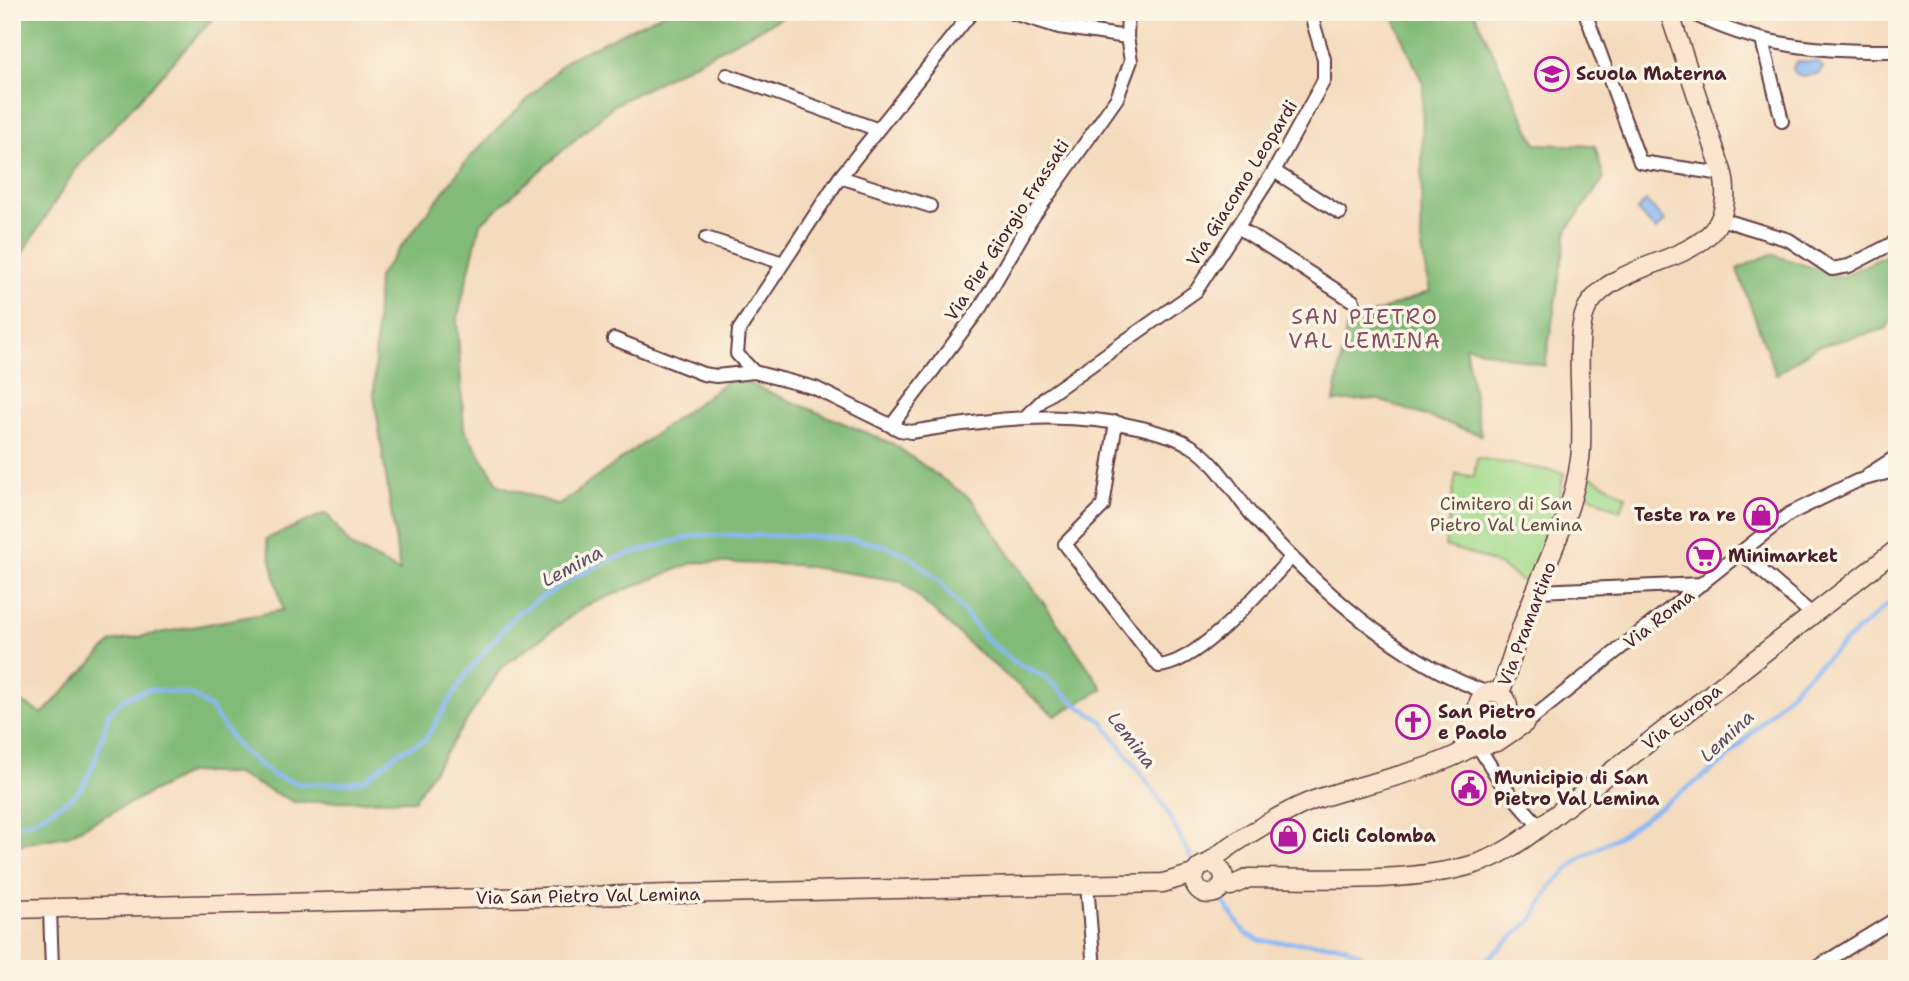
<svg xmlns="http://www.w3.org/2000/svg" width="1909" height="981" viewBox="0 0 1909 981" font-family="'Shantell Sans',sans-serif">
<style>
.green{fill:#a3db8c;stroke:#767d5c;stroke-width:2}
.forest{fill:#82bb78;stroke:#666d52;stroke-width:2}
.water{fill:#89b8f4;stroke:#6a6c90;stroke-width:2}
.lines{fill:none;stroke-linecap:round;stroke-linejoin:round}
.stream{stroke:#89b8f4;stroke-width:4.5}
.street-casing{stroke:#643b41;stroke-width:16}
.secondary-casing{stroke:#643b41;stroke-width:21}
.street{stroke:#fff;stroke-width:12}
.secondary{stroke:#fce5cf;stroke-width:18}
.labels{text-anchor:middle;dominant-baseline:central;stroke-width:7;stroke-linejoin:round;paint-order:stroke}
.poi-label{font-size:18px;font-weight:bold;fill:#4a1f2b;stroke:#fcf5e5;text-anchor:start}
.street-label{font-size:18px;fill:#4a1f2b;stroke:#fcf5e5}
.park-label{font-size:18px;fill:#604e43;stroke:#fcf5e5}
.water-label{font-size:19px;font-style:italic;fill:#5d4d67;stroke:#fcf5e5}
.quarter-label{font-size:21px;letter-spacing:2px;fill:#854e64;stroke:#fcf5e5}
</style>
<rect width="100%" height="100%" fill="#fcf5e5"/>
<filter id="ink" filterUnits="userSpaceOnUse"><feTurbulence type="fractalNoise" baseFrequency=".0143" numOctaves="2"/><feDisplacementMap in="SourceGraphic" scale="14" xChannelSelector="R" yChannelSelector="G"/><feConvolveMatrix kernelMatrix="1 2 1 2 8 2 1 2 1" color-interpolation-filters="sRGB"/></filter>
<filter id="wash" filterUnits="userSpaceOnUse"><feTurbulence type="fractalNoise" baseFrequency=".00686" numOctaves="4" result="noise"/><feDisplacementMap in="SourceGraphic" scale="28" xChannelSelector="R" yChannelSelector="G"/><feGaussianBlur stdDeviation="1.57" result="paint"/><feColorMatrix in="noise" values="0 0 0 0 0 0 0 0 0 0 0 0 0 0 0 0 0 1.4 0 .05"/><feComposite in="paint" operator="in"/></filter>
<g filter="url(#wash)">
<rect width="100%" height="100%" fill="#f5dbbe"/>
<path class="green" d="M1477 458 1564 473 1548 552 1541 551 1529 589C1508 564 1474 554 1445 546L1456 474 1474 477Z
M1587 474 1626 496 1620 511 1583 492Z"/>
<path class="forest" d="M15 12H219L77 167 12 270V15Z
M666 12H792L614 105 480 224 457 321 464 429 499 485 559 505 733 377 893 444 972 500 1103 689 1055 716 976 650 901 581 796 565 695 562 585 606 502 667 414 800 294 802 236 774 190 772 66 836 12 846V696L42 714 112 642 283 610 266 539 326 513 351 546 400 572 374 395 378 277 469 158 568 59Z
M1391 12H1474L1536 144 1595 146 1604 178 1567 230 1545 366 1465 346 1481 435 1376 399 1334 402 1347 324 1430 291 1421 243 1423 84Z
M1897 250V312L1886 329 1815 347 1776 375 1737 269 1771 254 1841 277Z"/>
<path class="water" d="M1798 61 1818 62 1823 68 1818 74 1801 76 1793 71 1794 65Z
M1646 201 1665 221 1656 230 1637 211Z"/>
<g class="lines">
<path class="stream" d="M12 826 30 822 73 797 84 785 95 760 109 713 124 698 150 689 192 695 211 709 239 748 272 775 300 784 347 783 366 779 399 752 425 740 467 673 516 614 574 577 612 559 697 535 804 536 848 539 887 546 912 558 940 582 986 639 1013 661 1045 677 1077 705 1102 721 1161 801 1191 858
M1222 900 1245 933 1261 941 1342 945 1361 955 1375 969
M1476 969 1533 919 1551 886 1579 859 1622 834 1724 762 1801 681 1897 596"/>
</g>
</g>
<g filter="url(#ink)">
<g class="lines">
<g class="street-casing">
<path id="street" d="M972 12 840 177 739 330 737 354 754 372 815 388 900 430 911 432C990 419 1062 409 1142 428 1159 433 1176 436 1191 446 1219 463 1235 497 1257 521 1320 590 1399 661 1488 693
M1585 12 1640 162 1723 174
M1690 12C1755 47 1825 52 1897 51
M1127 37 1128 12
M1762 40 1782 121
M727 75 876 129
M1274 171 1340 213
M840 177 930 206
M1721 219 1789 240 1832 269 1849 266 1897 241
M1238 227 1353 301
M706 238 783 263
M614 339 703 374 716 376 754 372
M1026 416 1046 397 1196 291 1274 171 1324 80V59L1310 12
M1116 422 1103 506 1065 544 1159 666C1201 662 1262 588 1291 558
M891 426 980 308 1031 220 1117 98 1131 61 1127 37 1059 27 1010 12
M1869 474 1897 456
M1741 553 1813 615
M1538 591 1702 584
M1506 714 1525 723 1535 716 1789 514 1857 481 1897 470
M1478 746 1501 783 1540 827
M1087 884 1094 969
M50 909 52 969
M1814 969 1897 918"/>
</g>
<g class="secondary-casing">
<path id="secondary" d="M1478 707a15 15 0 1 1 30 0a15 15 0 1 1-30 0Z
M1500 694C1509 667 1516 640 1527 613 1546 562 1573 514 1580 459 1586 421 1571 334 1588 306 1624 249 1743 270 1723 174L1669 12
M1482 745 1497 742 1525 723
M1462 751 1479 712
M1208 864C1226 846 1284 812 1309 802 1355 783 1478 766 1496 722
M1194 879a15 15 0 1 1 30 0a15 15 0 1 1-30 0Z
M1221 886H1231L1249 878C1318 878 1410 884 1475 864 1499 857 1520 842 1540 827L1897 549
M12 909 1163 883 1196 873"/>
</g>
<use href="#street" class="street"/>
<use href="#secondary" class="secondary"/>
</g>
</g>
<defs>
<g id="school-ring" transform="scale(1.75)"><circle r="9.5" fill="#fcf5e5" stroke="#b5179e" stroke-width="1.5"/><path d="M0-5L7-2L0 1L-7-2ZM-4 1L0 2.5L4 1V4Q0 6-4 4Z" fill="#b5179e"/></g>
<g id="shop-ring" transform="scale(1.75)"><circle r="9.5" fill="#fcf5e5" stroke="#b5179e" stroke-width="1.5"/><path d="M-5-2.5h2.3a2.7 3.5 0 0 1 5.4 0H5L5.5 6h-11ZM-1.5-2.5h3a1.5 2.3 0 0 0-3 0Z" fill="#b5179e"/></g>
<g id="supermarket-ring" transform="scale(1.75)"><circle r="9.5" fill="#fcf5e5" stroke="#b5179e" stroke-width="1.5"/><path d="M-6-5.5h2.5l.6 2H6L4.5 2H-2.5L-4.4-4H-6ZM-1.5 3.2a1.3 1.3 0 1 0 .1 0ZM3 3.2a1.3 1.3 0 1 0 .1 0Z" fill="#b5179e"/></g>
<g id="church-ring" transform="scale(1.75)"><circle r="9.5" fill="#fcf5e5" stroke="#b5179e" stroke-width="1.5"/><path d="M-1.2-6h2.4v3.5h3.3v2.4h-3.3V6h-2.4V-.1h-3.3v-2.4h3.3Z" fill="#b5179e"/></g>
<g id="civic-ring" transform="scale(1.75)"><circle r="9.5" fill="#fcf5e5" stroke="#b5179e" stroke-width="1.5"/><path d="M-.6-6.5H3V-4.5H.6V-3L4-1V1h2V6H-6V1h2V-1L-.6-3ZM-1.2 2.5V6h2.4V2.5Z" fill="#b5179e"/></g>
</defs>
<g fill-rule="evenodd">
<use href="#school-ring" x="1552" y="74"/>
<use href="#shop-ring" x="1761" y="515"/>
<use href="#supermarket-ring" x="1704" y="556"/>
<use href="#church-ring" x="1413" y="722"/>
<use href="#civic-ring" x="1469" y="788"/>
<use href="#shop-ring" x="1288" y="836"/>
</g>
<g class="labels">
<g class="poi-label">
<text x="1576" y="74">Scuola Materna</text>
<text x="1736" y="515" text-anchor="end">Teste ra re</text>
<text x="1728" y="556">Minimarket</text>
<text x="1438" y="712">San Pietro<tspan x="1438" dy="21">e Paolo</tspan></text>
<text x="1494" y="778">Municipio di San<tspan x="1494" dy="21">Pietro Val Lemina</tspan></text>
<text x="1312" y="836">Cicli Colomba</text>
</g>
<g class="street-label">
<text transform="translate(1242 183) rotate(-58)">Via Giacomo Leopardi</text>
<text transform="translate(1007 230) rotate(-57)">Via Pier Giorgio Frassati</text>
<text transform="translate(1659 619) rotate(-38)">Via Roma</text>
<text transform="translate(1527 624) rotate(-69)">Via Pramartino</text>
<text transform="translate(1682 717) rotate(-38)">Via Europa</text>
<text transform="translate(588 896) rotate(-1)">Via San Pietro Val Lemina</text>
</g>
<g class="park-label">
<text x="1506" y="504">Cimitero di San<tspan x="1506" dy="21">Pietro Val Lemina</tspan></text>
</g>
<g class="water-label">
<text transform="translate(572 566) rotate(-28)">Lemina</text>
<text transform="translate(1727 736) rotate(-43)">Lemina</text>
<text transform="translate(1132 740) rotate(52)">Lemina</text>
</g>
<g class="quarter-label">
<text x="1365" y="317">SAN PIETRO<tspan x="1365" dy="24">VAL LEMINA</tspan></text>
</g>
</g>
<rect width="1909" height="981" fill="none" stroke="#fcf5e5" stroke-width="42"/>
</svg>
